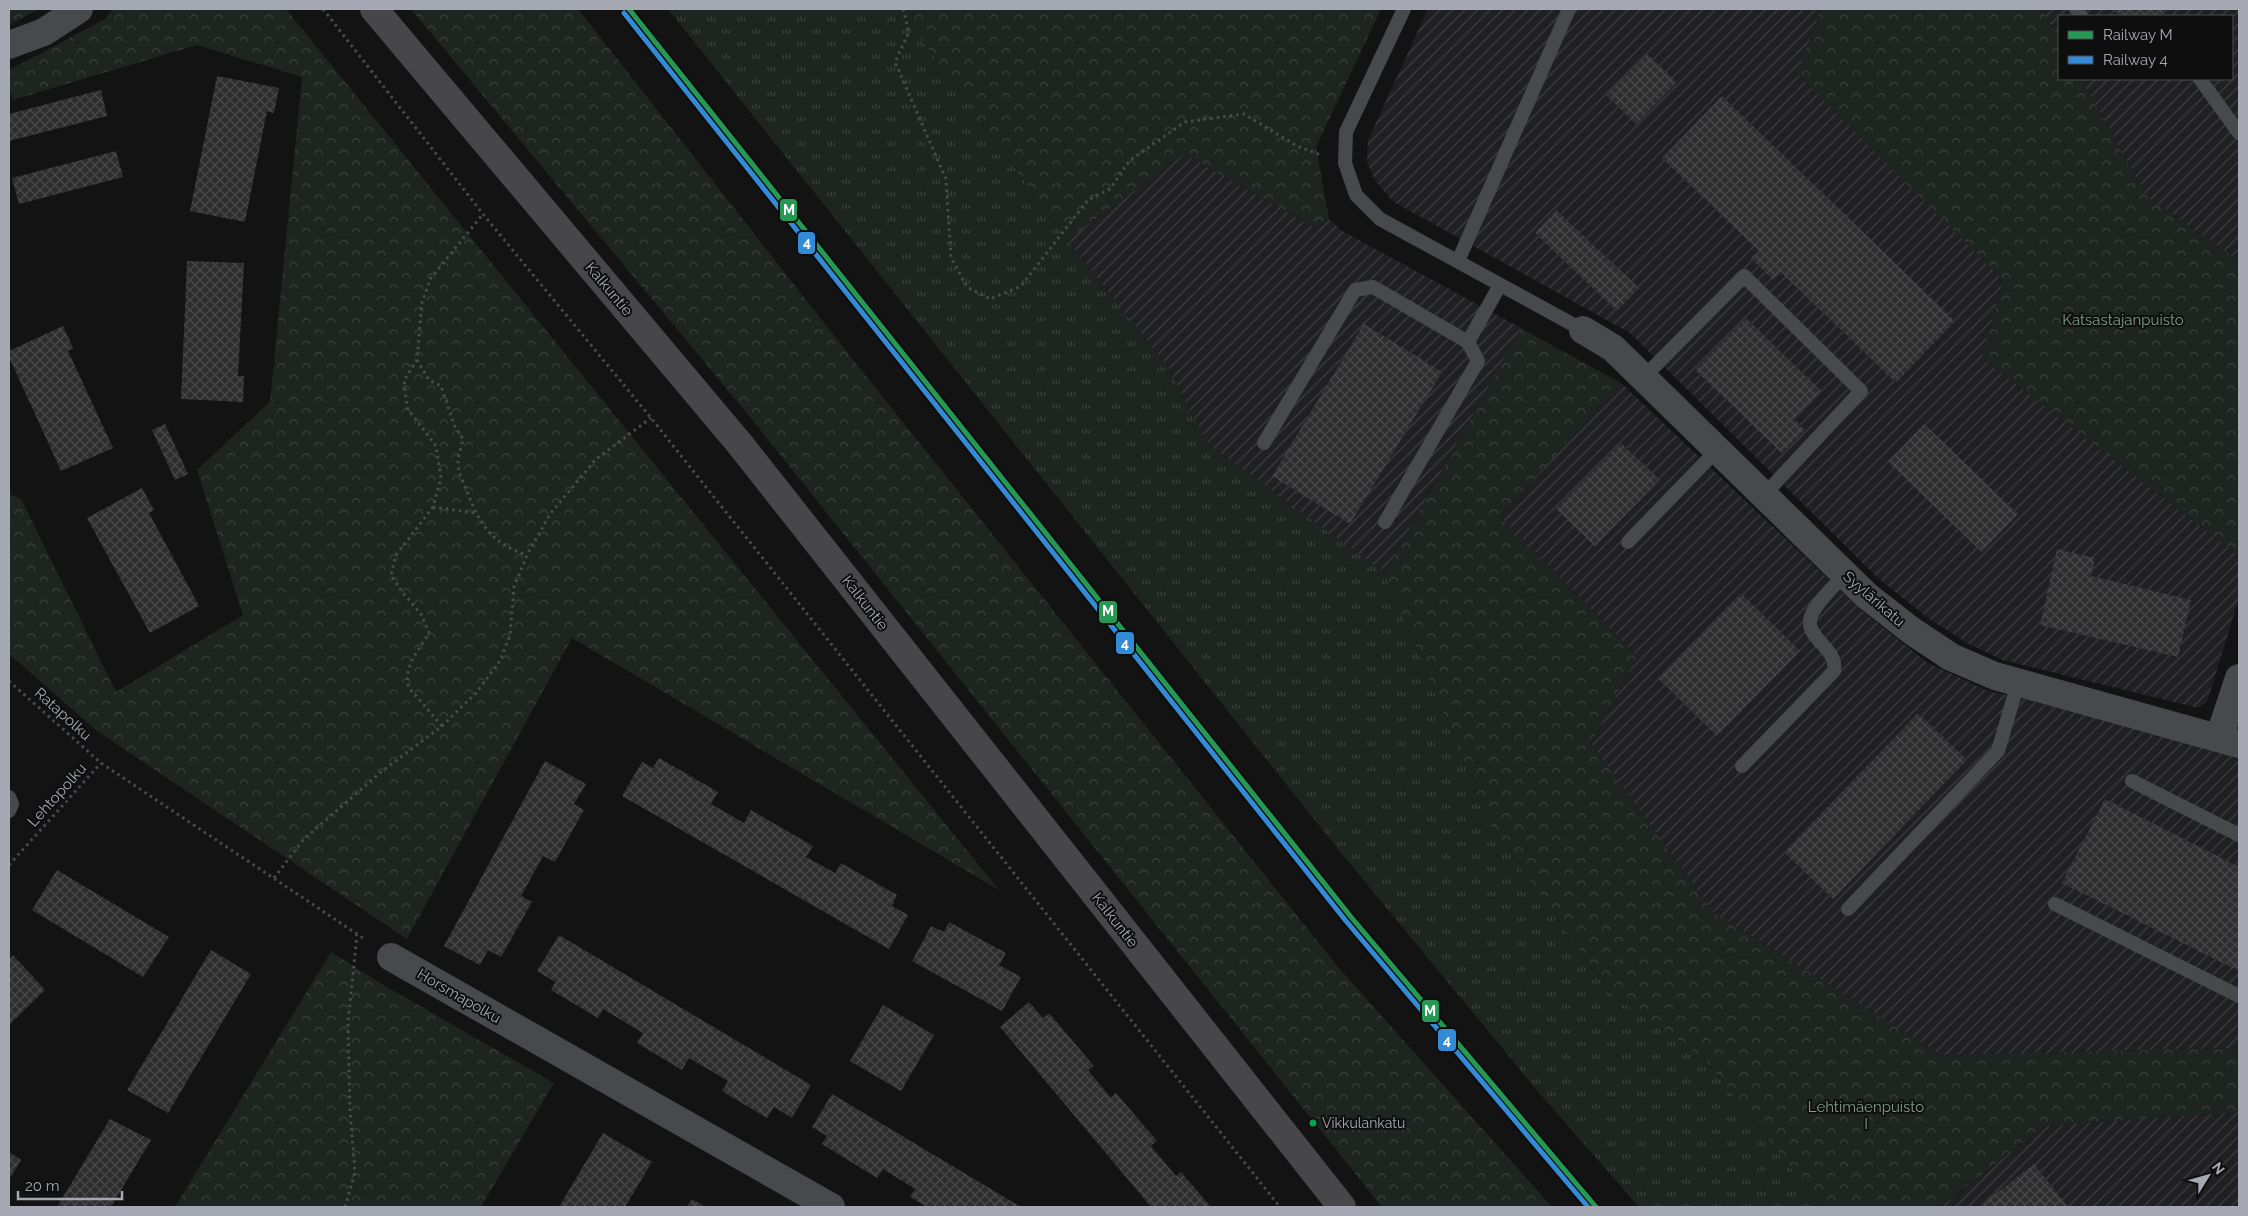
<svg xmlns="http://www.w3.org/2000/svg" width="2248" height="1216" viewBox="0 0 2248 1216" font-family="Raleway,sans-serif">
<style>
.industrial{fill:url(#industrial-furrows)}
.grass{fill:url(#grass-tufts)}
.forest{fill:url(#forest-crowns)}
.building{fill:url(#building-cross-hatch)}
.lines{fill:none;stroke-linecap:round;stroke-linejoin:round}
.path{stroke:#494b4e;stroke-width:3;stroke-dasharray:2.5 4;stroke-linecap:butt}
.lane{stroke:#48494c;stroke-width:14}
.street{stroke:#48494c;stroke-width:28}
.secondary{stroke:#47474a;stroke-width:28}
.rail-1-casing{stroke:#0e0e0f;stroke-width:9}
.rail-2-casing{stroke:#0e0e0f;stroke-width:9}
.rail-1{stroke:#259954;stroke-width:5}
.rail-2{stroke:#338bd7;stroke-width:5}
.bus-dot{fill:#00a651;stroke:#0e0e0f;stroke-width:2}
.labels{text-anchor:middle;dominant-baseline:central;stroke-width:4;stroke-linejoin:round;paint-order:stroke}
.bus-label{font-size:14px;fill:#a6a9b4;stroke:#0e0e0f;text-anchor:start}
.street-label{font-size:15px;fill:#a6a9b4;stroke:#0e0e0f}
.park-label{font-size:15px;fill:#7e9d82;stroke:#0e0e0f}
.line-badge{stroke:#0e0e0f;stroke-width:2}
.badge-label{font-size:14px;text-anchor:middle;font-weight:bold;fill:#fff}
</style>
<defs>
<pattern id="industrial-furrows" width="10" height="10" patternUnits="userSpaceOnUse" patternTransform="scale(1.25)"><rect width="10" height="10" fill="#202022"/><path d="M-1 1l2-2M0 10L10 0M9 11l2-2" fill="none" stroke="#3d3e40"/></pattern>
<pattern id="grass-tufts" width="24" height="20" patternUnits="userSpaceOnUse" patternTransform="scale(1.25)"><rect width="24" height="20" fill="#1e241f"/><path d="M3 7l-1-3M5 7V3M7 7l1-3M15 17l-1-3M17 17v-4M19 17l1-3" fill="none" stroke="#3c413d"/></pattern>
<pattern id="forest-crowns" width="20" height="18" patternUnits="userSpaceOnUse" patternTransform="scale(1.25)"><rect width="20" height="18" fill="#1e241f"/><path d="M2 6a3 3 0 1 1 6 0M12 15a3 3 0 1 1 6 0" fill="none" stroke="#3c413d"/></pattern>
<pattern id="building-cross-hatch" width="8" height="8" patternUnits="userSpaceOnUse" patternTransform="scale(1.25)"><rect width="8" height="8" fill="#2e2e2f"/><path d="M0 0l8 8M0 8l8-8" fill="none" stroke="#49494b"/></pattern>
</defs>
<rect width="100%" height="100%" fill="#131314"/>
<path class="industrial" d="M1428 9H1821L1798 74 2003 280 1982 358 2239 556V598L2207 702 2198 708 2003 660 1969 644 1929 619 1878 578 1630 333 1392 201 1374 179 1367 162 1368 140Z
M2042 9H2239V261L2146 196 2081 79H2232V16H2059V40Z
M1184 154 1315 228 1329 219 1342 231 1521 328 1385 573 1209 445 1167 366 1067 240Z
M1621 383 1862 611 1928 663 1986 690 2185 739 2239 759V1048L1941 1055 1713 912 1591 743 1637 656 1500 516Z
M2239 1112V1207H1941L2044 1126Z"/>
<path class="grass" d="M668 9H899L1067 240 1167 366 1209 445 1385 573 1490 825 1612 995 1704 1058 1822 1207H1639L1540 1094 1337 848Z"/>
<path class="forest" d="M9 9H39L9 25Z
M113 9H286L999 890 572 638 407 939 97 731 9 654V494L21 499 116 692 243 615 197 470 270 402 302 77 197 45 13 100 9 88V70L105 19Z
M411 9H578L854 361 1339 968 1552 1207H1382L750 417Z
M899 9H1381L1316 147 1329 219 1315 228 1184 154 1067 240Z
M1821 9H2042L2059 40V79H2081L2146 196 2239 261V556L1982 358 2003 280 1797 74Z
M1521 328 1621 383 1500 516 1637 656 1591 743 1713 912 1941 1055 2239 1048V1112L2044 1126 1940 1207H1822L1704 1058 1612 995 1490 825 1385 573Z
M331 952 380 983 554 1083 481 1207H175Z"/>
<path class="building" d="M2114 9H2171L2160 16H2119Z
M1647 54 1677 82 1636 124 1606 95Z
M217 76 279 88 274 113 267 111 245 222 190 211Z
M101 90 107 116 9 141V114Z
M1722 96 1955 321 1896 383 1781 272 1773 280 1751 258 1759 251 1662 158Z
M116 151 123 177 19 204 12 178Z
M1556 210 1639 288 1617 311 1535 233Z
M187 261 244 263 238 376H244L243 402 181 399Z
M1746 318 1821 391 1794 419 1805 430 1782 453 1695 370Z
M1364 324 1442 372 1350 524 1272 476Z
M63 326 73 348 68 351 113 448 61 471 9 357V351Z
M165 424 188 474 175 480 152 430Z
M1924 424 2018 514 1982 552 1888 462Z
M1621 443 1660 480 1595 546 1556 509Z
M142 488 154 510 149 513 199 606 150 633 87 518Z
M2057 549 2095 558 2091 576 2191 600 2178 657 2040 625Z
M1741 593 1800 651 1717 736 1658 678Z
M1918 713 1967 760 1833 899 1784 852Z
M659 758 718 792 711 804 744 823 751 810 813 846 806 857 835 873 841 863 897 895 892 906 908 915 889 949 622 796 642 762 653 768Z
M545 761 586 784 574 804 584 810 555 862 543 856 521 896 532 902 501 957 488 950 480 965 444 946Z
M2105 799 2239 867V971L2062 883Z
M57 870 169 937 143 977 32 910Z
M949 922 1006 953 999 965 1021 977 1002 1011 912 961 931 926 944 932Z
M559 935 811 1085 792 1118 774 1107 767 1118 722 1091 728 1081 689 1058 682 1070 637 1043 643 1033 603 1009 598 1018 551 990 555 982 537 971Z
M211 950 251 974 168 1113 127 1090Z
M13 955 45 990 9 1025V960Z
M1029 1002 1043 1018 1049 1013 1094 1066 1088 1070 1111 1098 1116 1093 1157 1141 1151 1146 1176 1176 1181 1172 1211 1207H1151L1000 1027Z
M883 1005 934 1035 901 1091 850 1061Z
M832 1094 1021 1207H927L910 1197 915 1189 883 1169 877 1178 822 1144 827 1136 812 1127Z
M110 1119 151 1140 111 1207H57Z
M603 1133 652 1162 625 1207H559Z
M9 1152 21 1160 9 1180Z
M2034 1164 2068 1207H1979Z
M692 1199 706 1207H686Z"/>
<g class="lines">
<path class="path" d="M323 9 483 214 651 418 1280 1207
M903 9 909 32 895 62 946 179 951 257 967 287 990 299 1021 286 1088 200 1110 189 1129 161 1185 122 1244 114 1297 146 1321 155
M417 360 429 380 441 386 454 425 463 439C462 446 458 454 458 462 458 472 463 482 467 491 479 524 492 544 527 555
M433 507 475 513
M9 681 101 763 366 940
M442 726 409 688C402 668 419 650 429 633L421 614 402 592 391 575 396 555 433 507 441 478 436 446 407 408 404 380 417 360 422 302 431 278 483 214
M9 865 101 763
M274 878 303 840 381 772 442 726 476 693 500 661 510 635 514 587 527 555 550 514 596 459 651 418
M345 1207 355 1172 350 1110 348 1023 357 935"/>
<path class="lane" d="M1404 9 1346 132 1345 163 1356 195 1380 219 1583 330
M2076 9 2081 16
M2200 79 2239 133
M1458 261 1569 9
M1468 342 1500 285
M1643 378 1744 276 1861 391 1764 495
M1264 443 1355 290 1373 287 1468 342 1478 361 1385 522
M1628 542 1717 450
M1742 766 1834 671C1839 644 1794 637 1816 607 1824 595 1835 585 1845 574
M2132 781 2239 835
M9 797 12 804 9 811
M2055 904 2239 996
M1848 909 1998 751 2018 683"/>
<path class="street" d="M9 45 44 32 79 9
M1583 330 1613 348 1867 596 1912 631 1951 657 1995 676 2239 744
M2219 738 2239 678
M391 957 831 1207"/>
<path class="secondary" d="M374 9 739 443 1342 1207"/>
<g class="rail-1-casing">
<path id="rail-1" d="M629 9 1351 917 1596 1207"/>
</g>
<g class="rail-2-casing">
<path id="rail-2" d="M624 13 1346 921 1588 1207"/>
</g>
<use href="#rail-1" class="rail-1"/>
<use href="#rail-2" class="rail-2"/>
</g>
<circle class="bus-dot" cx="1313" cy="1123" r="4.5"/>
<g class="labels">
<g class="bus-label">
<text x="1322" y="1123">Vikkulankatu</text>
</g>
<g class="street-label">
<text transform="translate(609 289) rotate(50)">Kalkuntie</text>
<text transform="translate(1874 599) rotate(41)">Syylärikatu</text>
<text transform="translate(865 603) rotate(52)">Kalkuntie</text>
<text transform="translate(63 714) rotate(42)">Ratapolku</text>
<text transform="translate(57 795) rotate(-48)">Lehtopolku</text>
<text transform="translate(1115 920) rotate(52)">Kalkuntie</text>
<text transform="translate(459 996) rotate(30)">Horsmapolku</text>
</g>
<g class="park-label">
<text x="2123" y="320">Katsastajanpuisto</text>
<text x="1866" y="1107">Lehtimäenpuisto<tspan x="1866" dy="17">I</tspan></text>
</g>
</g>
<g class="line-badge">
<rect x="779" y="198" width="19" height="24" rx="5" fill="#259954"/>
<rect x="797" y="231" width="19" height="24" rx="5" fill="#338bd7"/>
<rect x="1098" y="600" width="20" height="24" rx="5" fill="#259954"/>
<rect x="1115" y="631" width="20" height="24" rx="5" fill="#338bd7"/>
<rect x="1421" y="999" width="19" height="24" rx="5" fill="#259954"/>
<rect x="1437" y="1028" width="20" height="24" rx="5" fill="#338bd7"/>
</g>
<g class="badge-label">
<text x="789" y="215">M</text>
<text x="807" y="247">4</text>
<text x="1108" y="616">M</text>
<text x="1125" y="648">4</text>
<text x="1430" y="1016">M</text>
<text x="1447" y="1045">4</text>
</g>
<rect width="2248" height="1216" fill="none" stroke="#a6a9b4" stroke-width="20"/>
<rect x="2058" y="15" width="175" height="65" fill="#0e0e0f" stroke="#4b4c51"/>
<rect x="2068" y="31" width="25" height="8" fill="#259954" stroke="#4b4c51"/>
<text x="2103" y="40" font-size="15" fill="#a6a9b4">Railway M</text>
<rect x="2068" y="56" width="25" height="8" fill="#338bd7" stroke="#4b4c51"/>
<text x="2103" y="65" font-size="15" fill="#a6a9b4">Railway 4</text>
<g transform="translate(2208 1176) rotate(53)" stroke="#0e0e0f" stroke-width="4" paint-order="stroke">
<path d="M0-4L9 19L0 12L-9 19Z" fill="#a6a9b4"/>
<text y="-8" font-size="14" font-weight="bold" text-anchor="middle" fill="#a6a9b4">N</text>
</g>
<path d="M18 1191v8h104v-8" fill="none" stroke="#a6a9b4" stroke-width="2.5"/>
<text x="25" y="1191" font-size="15" fill="#a6a9b4" stroke="#0e0e0f" stroke-width="4" paint-order="stroke">20 m</text>
</svg>
